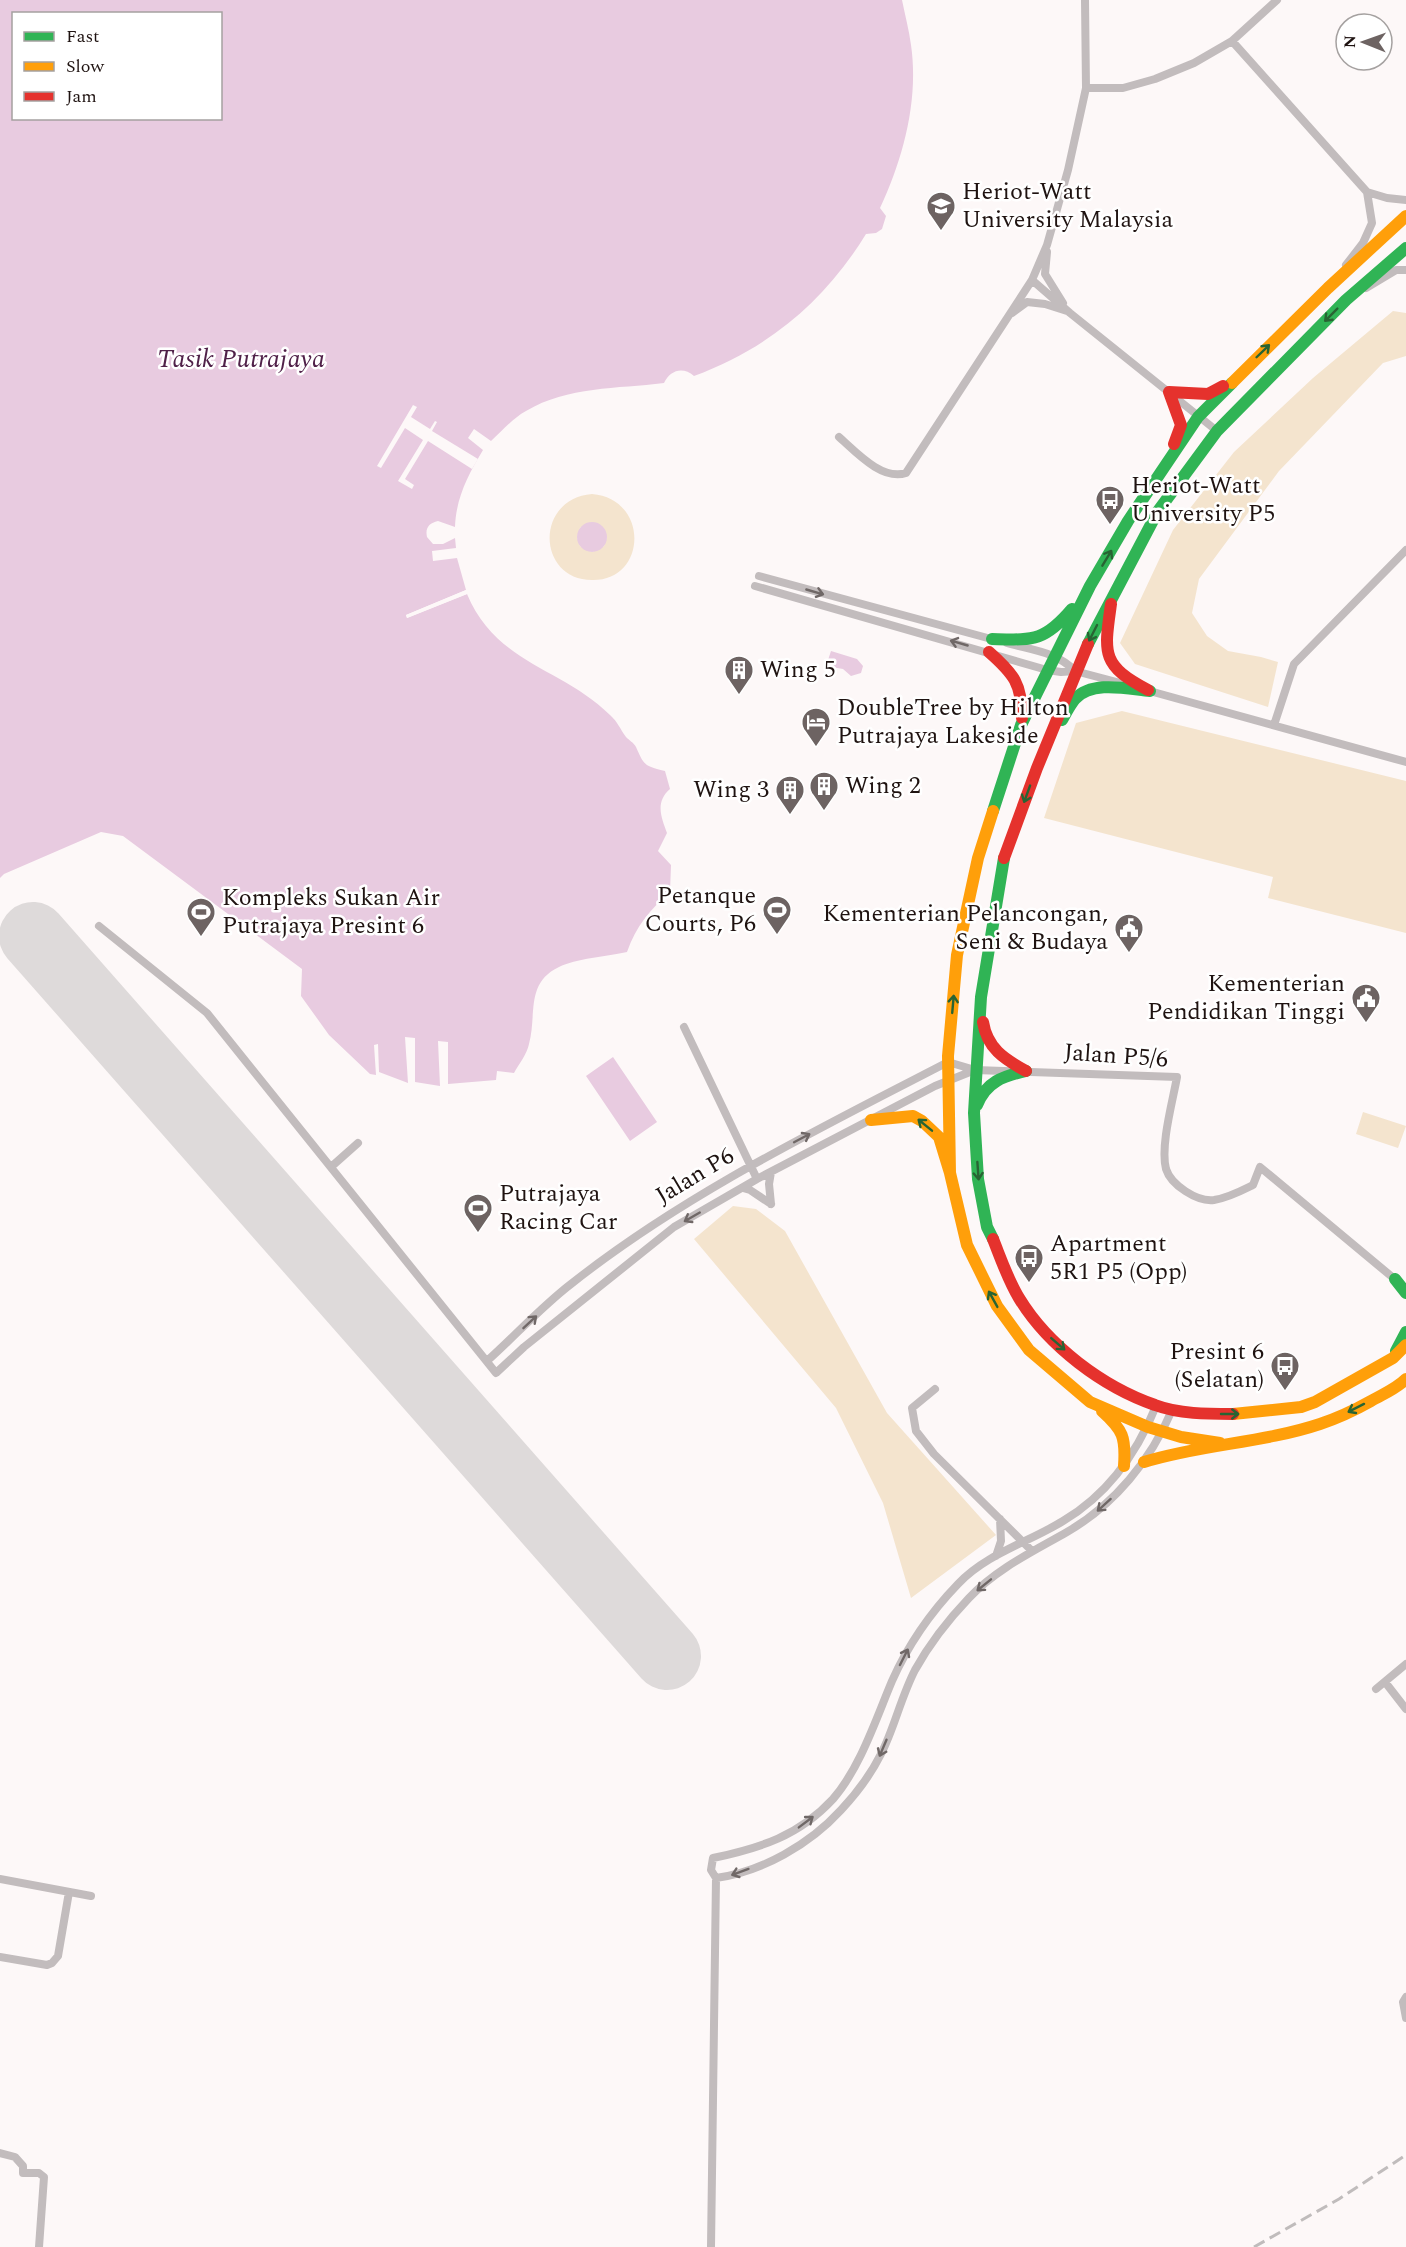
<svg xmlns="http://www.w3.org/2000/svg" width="1406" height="2247" viewBox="0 0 1406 2247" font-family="Spectral,serif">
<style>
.green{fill:#f4e4ce;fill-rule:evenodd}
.water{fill:#e8cbe0;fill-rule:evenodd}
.pier{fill:#fdf8f8}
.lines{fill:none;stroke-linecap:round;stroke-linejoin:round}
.runway{stroke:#dedada;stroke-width:68}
.street{stroke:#c2bcbd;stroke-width:8}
.fast{stroke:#30b455;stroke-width:12}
.slow{stroke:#ff9f0a;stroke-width:12}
.jam{stroke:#e5322d;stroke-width:12}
.rail{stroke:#c0bcbc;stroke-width:3;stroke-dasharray:12 6;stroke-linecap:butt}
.oneway{stroke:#286433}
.oneway2{stroke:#706867}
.labels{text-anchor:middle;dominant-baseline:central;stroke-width:5;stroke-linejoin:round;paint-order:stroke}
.poi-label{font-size:24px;fill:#1f1311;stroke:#fff;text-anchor:start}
.street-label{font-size:24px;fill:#1f1311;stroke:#fff}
.water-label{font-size:26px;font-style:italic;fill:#502149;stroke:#fff}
</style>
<rect width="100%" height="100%" fill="#fdf8f8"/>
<path class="green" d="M1393 311 1406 313V356L1383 363 1279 471 1199 579 1192 613 1207 636 1228 651 1261 657 1278 662 1268 707 1135 664 1120 643 1173 530 1234 452 1313 378Z
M592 494C650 499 647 581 592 580 537 580 534 499 592 494ZM592 522 607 537 604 546 592 552 580 546 577 537 580 528Z
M1122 711 1406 781V933L1268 898 1273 877 1044 818 1076 723Z
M1363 1112 1406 1126 1398 1148 1356 1134Z
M733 1206 756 1209 785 1231 887 1413 996 1535 911 1598 883 1503 836 1408 694 1239Z"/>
<path class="water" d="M0 0H902C905 15 909 30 911 45 919 100 903 159 880 208L886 216 882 229 876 233 866 234C825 301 768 349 694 376 683 366 670 370 664 383 617 389 568 386 526 411 513 418 502 431 491 441L474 429 468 438 483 450C468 475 456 498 455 527L438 521C429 523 425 528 427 537L433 544H443L455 538 456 548 432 551 433 561 457 558 466 590 406 615 407 618 467 594C496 664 563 668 610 715 618 722 620 729 626 737 629 740 634 743 636 747 644 765 644 766 665 771L670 789C655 802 661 817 667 833L658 851 671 865 670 892C650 910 636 926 627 952 608 956 575 959 559 967 525 983 537 1015 529 1044 527 1054 519 1064 514 1073L497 1071 496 1080 448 1084V1042L438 1041 440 1086 415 1082V1038L405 1037 408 1083 379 1072 378 1044 374 1045 376 1075 370 1074 329 1035 301 996 302 969 123 836 101 832 4 874 0 878ZM14 14H220V118H14Z
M577 537a15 15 0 1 1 30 0a15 15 0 1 1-30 0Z
M831 651 857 659 863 666 861 673 851 676 843 669 826 666Z
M613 1057 657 1122 630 1141 586 1076Z"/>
<path class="pier" d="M413 405 417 407 411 417 430 429 435 421 437 422 432 431 478 459 472 469 428 441 405 479 414 485 412 489 398 481 423 440 405 428 381 468 377 466Z
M466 590 467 594 407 618 406 615Z"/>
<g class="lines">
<path class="runway" d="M33 936 667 1656"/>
<path class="street" d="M1232 41 1367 192 1372 223 1363 243 1346 265
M1086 88H1123L1155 79 1194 63 1232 41 1277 0
M1367 192 1387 198 1406 200
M1047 252 1045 274 1063 303
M1032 280 1070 313 1217 431
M1366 288 1396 270H1406
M1012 313 1027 302 1045 304 1067 311
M839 437C856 452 882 481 906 473L1032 280 1047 245 1068 170 1086 88 1085 0
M759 576 995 640
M755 586 1047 670 1061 672 1075 671 1128 685
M1007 643C1031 650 1057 652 1075 671
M1146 690 1406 762
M1274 725 1294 664 1406 550
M99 926 207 1013 496 1373 524 1347 674 1227 757 1179 935 1086 975 1070
M684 1027 757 1179
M331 1167 358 1143
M771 1172 769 1184 771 1204
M743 1188 750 1190 771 1204
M487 1361C515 1336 541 1307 571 1284 686 1193 819 1129 948 1062L975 1070 1177 1077C1173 1100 1160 1146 1166 1169 1171 1185 1197 1202 1214 1200 1228 1198 1241 1191 1253 1185L1260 1167 1397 1281
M935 1389 912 1408 916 1431 934 1454 1032 1551
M996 1556 1001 1541 1000 1519
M1385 1682 1406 1709
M1376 1689 1406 1664
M716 1878C762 1872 810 1844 841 1810 856 1794 871 1774 881 1754 894 1729 901 1697 915 1670 930 1643 948 1620 969 1598 996 1569 1034 1551 1067 1532 1114 1505 1151 1460 1172 1410
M0 1879 91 1896
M0 1957 47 1965 52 1963 58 1956 69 1892
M1406 1997 1403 2002 1406 2018
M0 2153 15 2157 23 2166V2173H39L44 2177 39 2247
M711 2247 716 1878 711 1870 713 1858C760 1848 799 1836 833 1799 860 1768 876 1719 892 1681 908 1645 931 1612 958 1584 986 1554 1029 1542 1063 1521 1107 1495 1137 1453 1156 1406"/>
<path class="fast" d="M992 639C1033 640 1044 642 1072 609
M1088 644 1158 511 1217 431 1346 300 1406 248
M1062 720C1066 713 1070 705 1075 699 1092 680 1128 689 1150 691
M993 811 1021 725 1090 586 1128 521 1198 417 1232 383
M977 1105C986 1082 1003 1076 1026 1071
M993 1239 987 1227 978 1179 974 1113 981 997 1004 858
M1395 1279 1406 1293
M1396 1351 1406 1332"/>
<path class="slow" d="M1232 383 1328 288 1406 216
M871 1120 913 1116 922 1121 939 1137 950 1173 967 1245 997 1306 1029 1350 1090 1402 1148 1427 1181 1437 1220 1443
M950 1173 948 1056 957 955 978 858 993 811
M1102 1411C1123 1430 1126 1437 1124 1466
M1233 1414 1301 1407 1315 1402 1393 1358 1406 1345
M1144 1462C1202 1444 1263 1443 1320 1424 1338 1418 1355 1410 1371 1401 1383 1394 1396 1389 1406 1379"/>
<path class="jam" d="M1174 444 1181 425 1169 392 1208 394 1223 386
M1111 604C1104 654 1101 665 1148 690
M989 652C1014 674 1022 684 1022 718
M1004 858 1037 768 1088 644
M983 1022C987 1048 1004 1059 1026 1071
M993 1239C1001 1259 1008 1280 1019 1298 1048 1346 1103 1387 1155 1405 1179 1414 1207 1414 1233 1414"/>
<path class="rail" d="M1254 2247 1339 2199 1406 2155"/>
</g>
<defs><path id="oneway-shaft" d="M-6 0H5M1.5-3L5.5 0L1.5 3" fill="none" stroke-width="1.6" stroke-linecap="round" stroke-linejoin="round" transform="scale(1.5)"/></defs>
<g class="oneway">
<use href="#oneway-shaft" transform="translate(1331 315) rotate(135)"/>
<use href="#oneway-shaft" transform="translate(1263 351) rotate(-44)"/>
<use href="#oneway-shaft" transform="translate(1107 558) rotate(-59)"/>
<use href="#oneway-shaft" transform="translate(1093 633) rotate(117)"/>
<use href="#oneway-shaft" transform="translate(1027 794) rotate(110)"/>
<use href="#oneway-shaft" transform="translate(953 1004) rotate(-85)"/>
<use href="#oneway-shaft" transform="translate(925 1125) rotate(-141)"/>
<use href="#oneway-shaft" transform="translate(978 1171) rotate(86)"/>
<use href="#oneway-shaft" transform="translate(993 1299) rotate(-119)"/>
<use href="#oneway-shaft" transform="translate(1058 1344) rotate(41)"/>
<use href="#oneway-shaft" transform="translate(1356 1408) rotate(153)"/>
<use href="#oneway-shaft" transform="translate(1230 1414)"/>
</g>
<g class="oneway2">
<use href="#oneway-shaft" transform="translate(815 592) rotate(16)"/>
<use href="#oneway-shaft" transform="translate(959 643) rotate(-164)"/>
<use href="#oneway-shaft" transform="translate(802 1138) rotate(-28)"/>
<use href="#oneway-shaft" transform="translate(692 1217) rotate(150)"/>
<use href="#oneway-shaft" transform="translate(530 1322) rotate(-43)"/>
<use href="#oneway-shaft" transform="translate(1104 1505) rotate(138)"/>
<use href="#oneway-shaft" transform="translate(984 1585) rotate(141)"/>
<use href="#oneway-shaft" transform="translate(904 1657) rotate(-63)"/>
<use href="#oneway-shaft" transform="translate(883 1748) rotate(113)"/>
<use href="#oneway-shaft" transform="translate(806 1822) rotate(-37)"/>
<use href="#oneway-shaft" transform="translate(740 1872) rotate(160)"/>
</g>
<defs>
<g id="university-pin" transform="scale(1.5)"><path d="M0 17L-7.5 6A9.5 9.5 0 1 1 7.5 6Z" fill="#6d6362" stroke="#fff"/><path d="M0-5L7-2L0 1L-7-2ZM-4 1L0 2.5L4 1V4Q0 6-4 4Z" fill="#fff"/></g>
<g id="bus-pin" transform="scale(1.5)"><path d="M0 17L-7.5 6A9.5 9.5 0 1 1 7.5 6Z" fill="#6d6362" stroke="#fff"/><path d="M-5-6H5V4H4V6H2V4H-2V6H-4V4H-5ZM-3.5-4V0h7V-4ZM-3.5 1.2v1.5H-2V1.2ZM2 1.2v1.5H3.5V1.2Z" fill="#fff"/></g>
<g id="building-pin" transform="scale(1.5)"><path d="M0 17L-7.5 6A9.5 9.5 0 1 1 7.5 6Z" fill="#6d6362" stroke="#fff"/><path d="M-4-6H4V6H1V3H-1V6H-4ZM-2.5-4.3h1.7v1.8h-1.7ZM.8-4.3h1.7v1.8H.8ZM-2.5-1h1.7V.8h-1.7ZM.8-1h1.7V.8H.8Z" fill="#fff"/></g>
<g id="hotel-pin" transform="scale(1.5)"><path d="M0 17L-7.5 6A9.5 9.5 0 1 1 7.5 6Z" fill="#6d6362" stroke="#fff"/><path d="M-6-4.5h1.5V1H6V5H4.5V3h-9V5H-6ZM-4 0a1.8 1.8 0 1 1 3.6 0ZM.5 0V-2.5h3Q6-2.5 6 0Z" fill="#fff"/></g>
<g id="stadium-pin" transform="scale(1.5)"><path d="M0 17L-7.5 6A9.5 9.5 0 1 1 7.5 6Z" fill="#6d6362" stroke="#fff"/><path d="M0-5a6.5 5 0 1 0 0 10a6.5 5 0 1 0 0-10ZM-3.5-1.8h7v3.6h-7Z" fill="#fff"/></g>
<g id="civic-pin" transform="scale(1.5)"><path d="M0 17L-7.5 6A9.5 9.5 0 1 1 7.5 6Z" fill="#6d6362" stroke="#fff"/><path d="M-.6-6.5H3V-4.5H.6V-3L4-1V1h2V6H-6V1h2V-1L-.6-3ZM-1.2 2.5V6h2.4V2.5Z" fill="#fff"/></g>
</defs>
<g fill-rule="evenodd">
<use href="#university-pin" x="941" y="206"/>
<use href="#bus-pin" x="1110" y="500"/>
<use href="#building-pin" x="739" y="670"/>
<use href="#hotel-pin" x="816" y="722"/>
<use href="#building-pin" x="824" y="786"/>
<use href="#building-pin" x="790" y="790"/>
<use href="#stadium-pin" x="777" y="910"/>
<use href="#stadium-pin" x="201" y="912"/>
<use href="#civic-pin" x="1129" y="928"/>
<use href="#civic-pin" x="1366" y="998"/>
<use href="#stadium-pin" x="478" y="1208"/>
<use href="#bus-pin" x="1029" y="1258"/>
<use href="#bus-pin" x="1285" y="1366"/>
</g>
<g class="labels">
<g class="poi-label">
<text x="962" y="192">Heriot-Watt<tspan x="962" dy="28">University Malaysia</tspan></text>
<text x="1131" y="486">Heriot-Watt<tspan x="1131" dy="28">University P5</tspan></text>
<text x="760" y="670">Wing 5</text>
<text x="837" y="708">DoubleTree by Hilton<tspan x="837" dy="28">Putrajaya Lakeside</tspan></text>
<text x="845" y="786">Wing 2</text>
<text x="769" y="790" text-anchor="end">Wing 3</text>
<text x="756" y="896" text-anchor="end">Petanque<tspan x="756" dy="28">Courts, P6</tspan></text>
<text x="222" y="898">Kompleks Sukan Air<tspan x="222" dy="28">Putrajaya Presint 6</tspan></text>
<text x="1108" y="914" text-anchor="end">Kementerian Pelancongan,<tspan x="1108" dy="28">Seni &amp; Budaya</tspan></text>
<text x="1345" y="984" text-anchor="end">Kementerian<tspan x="1345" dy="28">Pendidikan Tinggi</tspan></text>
<text x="499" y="1194">Putrajaya<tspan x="499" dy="28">Racing Car</tspan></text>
<text x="1050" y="1244">Apartment<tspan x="1050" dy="28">5R1 P5 (Opp)</tspan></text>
<text x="1264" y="1352" text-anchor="end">Presint 6<tspan x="1264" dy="28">(Selatan)</tspan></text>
</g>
<g class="street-label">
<text transform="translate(1116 1056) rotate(4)">Jalan P5/6</text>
<text transform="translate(695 1176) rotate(-31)">Jalan P6</text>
</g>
<g class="water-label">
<text x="241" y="359">Tasik Putrajaya</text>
</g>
</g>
<rect x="12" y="12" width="210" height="108" fill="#ffffff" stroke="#a5a1a0" stroke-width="1.5"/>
<rect x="24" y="32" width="30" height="9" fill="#30b455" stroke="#a5a1a0" stroke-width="1.5"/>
<text x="66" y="42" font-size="18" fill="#1f1311">Fast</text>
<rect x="24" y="62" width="30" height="9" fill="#ff9f0a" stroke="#a5a1a0" stroke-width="1.5"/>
<text x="66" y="72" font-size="18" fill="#1f1311">Slow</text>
<rect x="24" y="92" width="30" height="9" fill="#e5322d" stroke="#a5a1a0" stroke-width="1.5"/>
<text x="66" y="102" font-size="18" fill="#1f1311">Jam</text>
<g transform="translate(1364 42) rotate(271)"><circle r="28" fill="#ffffff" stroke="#a5a1a0" stroke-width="1.5"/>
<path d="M0-4.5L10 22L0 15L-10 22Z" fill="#6d6362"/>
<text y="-9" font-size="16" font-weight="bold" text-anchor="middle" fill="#1f1311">N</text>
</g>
</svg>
